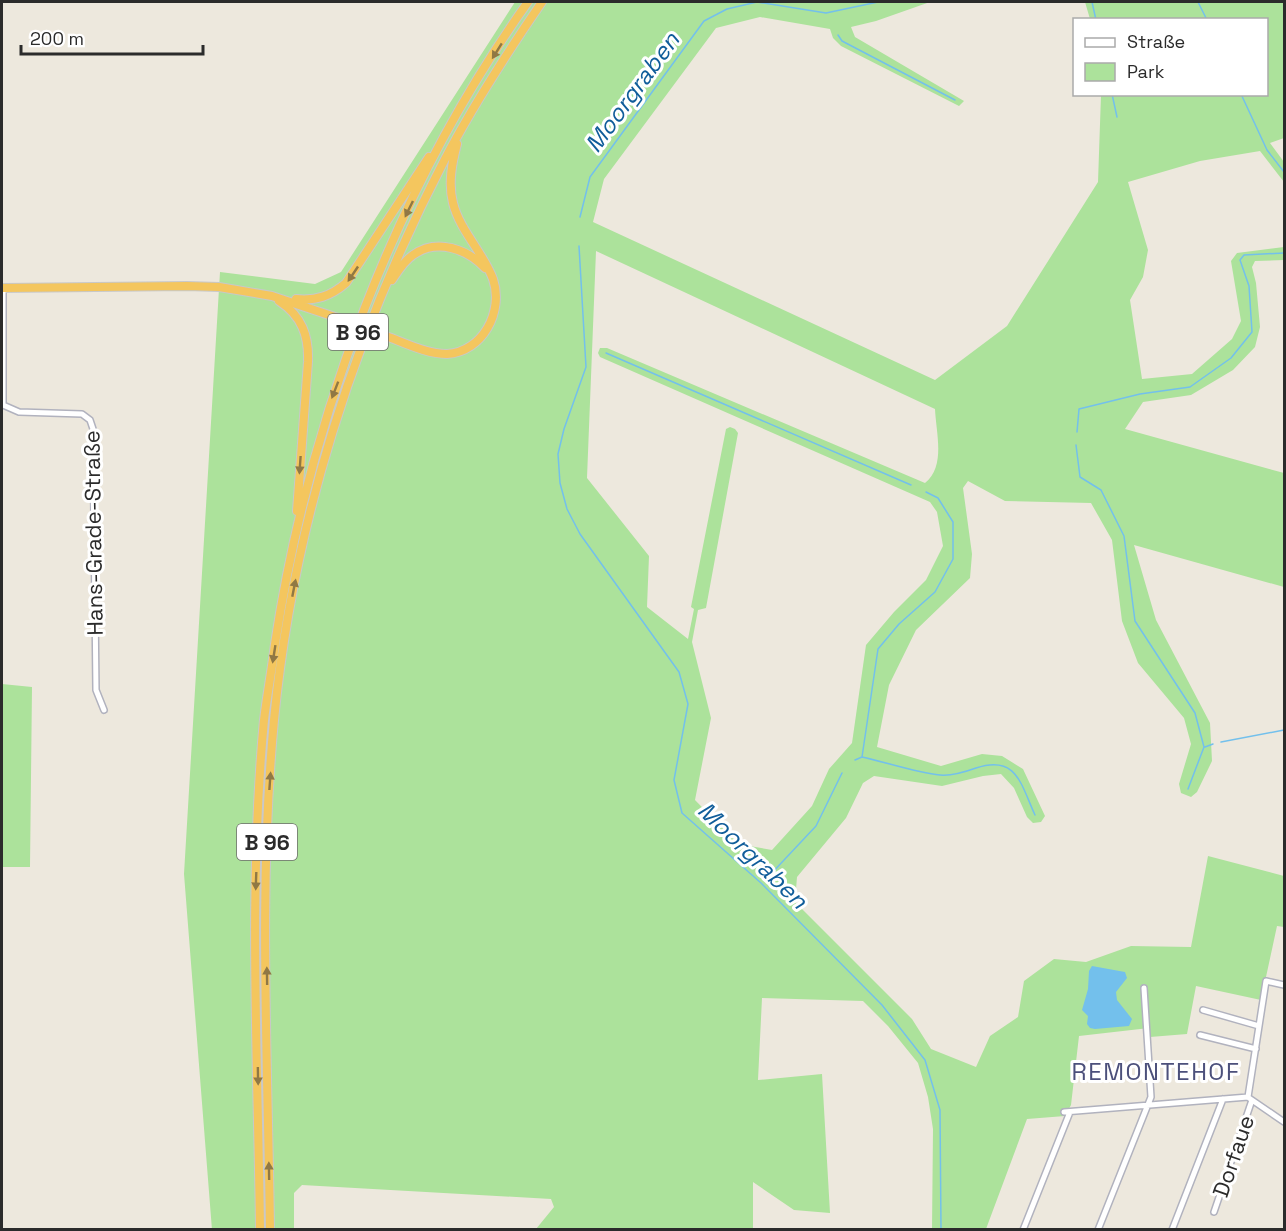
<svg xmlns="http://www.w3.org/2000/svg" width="1286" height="1231" viewBox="0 0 1286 1231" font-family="'Space Grotesk',sans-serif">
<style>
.green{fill:#ace29b;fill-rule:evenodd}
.water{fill:#73c0ec}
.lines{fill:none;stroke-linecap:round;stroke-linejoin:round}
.stream{stroke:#73c0ec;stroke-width:1.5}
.minor-casing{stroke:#b1b2be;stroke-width:8}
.trunk-casing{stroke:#c8c8c8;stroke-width:10}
.minor{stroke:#fff;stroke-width:5}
.trunk{stroke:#f4c65e;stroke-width:8}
.trunk-bridge-casing{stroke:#c8c8c8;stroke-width:10;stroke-linecap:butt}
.trunk-bridge{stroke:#f4c65e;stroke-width:8}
.oneway{fill:#907844}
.labels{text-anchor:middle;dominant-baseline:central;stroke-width:6;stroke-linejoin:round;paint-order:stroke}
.shield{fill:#fff;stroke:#6b6b6b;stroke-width:1.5}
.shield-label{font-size:21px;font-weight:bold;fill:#2b2b2b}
.street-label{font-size:22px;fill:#2b2b2b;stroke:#fff}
.water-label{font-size:24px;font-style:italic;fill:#105d9a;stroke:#fff}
.neighbourhood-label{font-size:24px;letter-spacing:1.5px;fill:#4c507b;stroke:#fff}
</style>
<rect width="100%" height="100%" fill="#ede8dd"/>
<path class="green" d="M515 2H930L876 21 851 27 855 37 964 101 959 106 841 46 833 38 830 29 760 17 716 28 604 179 593 222 935 380 1007 326 1098 182 1101 95 1266 94V20L1090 19 1085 2H1284V138L1270 143 1284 162V182L1260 151 1200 161 1128 182 1148 250 1143 277 1130 300 1142 379 1192 374 1232 339 1241 321 1231 261 1237 253 1284 247V260L1255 261 1252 267 1256 283 1260 327 1255 347 1233 370 1191 395 1143 402 1125 429 1284 473V587L1134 545 1156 620 1210 723 1212 761 1197 792 1191 797 1181 793 1179 784 1191 744 1184 718 1138 663 1122 621 1112 540 1091 503 1005 501 968 481 963 488 972 554 970 578 916 630 889 685 877 747 941 766 982 754 1002 756 1023 769 1045 816 1041 822 1033 823 1027 817 1014 788 1001 774 983 776 942 786 874 776 863 783 846 818 797 877 795 902 912 1019 931 1049 976 1067 990 1036 1018 1017 1024 981 1054 959 1086 962 1131 946 1191 947 1208 856 1284 876V927L1277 926 1261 1000 1196 986 1187 1034 1150 1037 1149 1028 1079 1036 1071 1105 1065 1116 1027 1119 986 1229H932L933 1129 928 1097 918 1063 888 1026 863 1001 762 998 758 1080 822 1074 830 1213 794 1210 753 1182V1229H536L554 1207 551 1199 302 1185 294 1193V1229L212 1230 184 874 220 272 315 284 341 272ZM596 251 935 409C936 433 946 466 925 483L607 348H600L598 353 600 357 930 502 937 512 943 546 926 580 894 612 866 645 852 743 829 769 812 806 772 850 738 844 695 800 711 718 692 642 698 610 706 608 738 433 735 429 730 427 726 429 691 607 694 609 688 639 647 607 649 556 587 478Z
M2 684 32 687 30 867H2Z"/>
<path class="water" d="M1092 966 1125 972 1127 978 1116 992 1117 1000 1132 1019 1129 1026 1095 1029 1090 1028 1087 1024 1088 1016 1082 1010 1088 989 1089 971Z"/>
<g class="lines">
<path class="stream" d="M1092 2 1096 20
M1198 2 1207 20
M838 35 842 41 955 100
M1112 94 1117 117
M1241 94 1267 150 1284 172
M580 217 590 177 704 21 727 9 757 2 826 13 878 2
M579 246 586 367 564 429 558 454 560 483 567 509 580 534 679 672 688 704 674 780 682 813 761 883 882 1005 925 1060 940 1110 941 1230
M606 353 911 485
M1077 432 1079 409 1140 394 1190 387 1231 358 1252 332 1249 286 1240 260 1244 255 1284 253
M1076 445 1080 477 1101 490 1124 536 1135 621 1195 713 1204 747 1188 789
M1221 742 1284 730
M1205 747 1213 744
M862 757C885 762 917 773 940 775 951 776 965 772 976 768 1017 754 1021 785 1035 815
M855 760 862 757 878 649 899 624 935 592 953 559V522L938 498 926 492
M769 876 816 826 842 773"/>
<g class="minor-casing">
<path id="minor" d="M3 288V405L19 412 82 414 90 420 93 429 96 690 104 710
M1203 1010 1259 1026
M1200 1035 1256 1049
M1248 1097 1266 981 1284 985
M1249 1098 1284 1122
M1064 1112 1248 1097
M1214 1212 1252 1100
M1023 1230 1070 1112
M1098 1230 1151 1097 1144 988
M1172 1230 1223 1099"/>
</g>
<g class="trunk-casing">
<path id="trunk" d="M392 280C398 271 404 261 413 255 437 238 467 249 485 268
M3 288 187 286 219 287 272 296 341 319
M296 299C316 301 331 296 346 283L429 157
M279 301C302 316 309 336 308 362L297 511
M386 336C405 343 427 354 447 354 483 352 504 311 493 279 483 252 460 231 453 203 448 183 452 163 457 144
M260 1230C258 1060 248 889 264 720 267 695 272 669 275 644 309 419 396 187 528 2
M270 1230C268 1060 258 889 274 720 293 525 354 334 444 161 473 105 507 53 542 2"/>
</g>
<use href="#minor" class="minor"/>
<use href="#trunk" class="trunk"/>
<g class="trunk-bridge-casing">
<path id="trunk-bridge" d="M341 319 386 336"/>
</g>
<use href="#trunk-bridge" class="trunk-bridge"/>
</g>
<defs><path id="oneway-solid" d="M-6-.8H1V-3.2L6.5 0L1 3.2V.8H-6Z" transform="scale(1.5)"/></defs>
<g class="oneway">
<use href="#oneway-solid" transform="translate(497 51) rotate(122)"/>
<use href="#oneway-solid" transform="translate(409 209) rotate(116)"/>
<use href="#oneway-solid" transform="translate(353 274) rotate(124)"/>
<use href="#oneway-solid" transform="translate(335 390) rotate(111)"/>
<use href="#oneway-solid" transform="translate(300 465) rotate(94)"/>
<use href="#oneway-solid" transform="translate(294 588) rotate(-79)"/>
<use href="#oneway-solid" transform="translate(274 654) rotate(99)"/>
<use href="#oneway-solid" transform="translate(270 781) rotate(-86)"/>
<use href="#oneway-solid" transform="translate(256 881) rotate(92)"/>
<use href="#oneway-solid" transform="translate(267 976) rotate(-91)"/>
<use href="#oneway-solid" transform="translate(258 1076) rotate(89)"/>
<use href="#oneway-solid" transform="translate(269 1171) rotate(-91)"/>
</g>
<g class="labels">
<g class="shield">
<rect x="328" y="314" width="60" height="36" rx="4.5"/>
<rect x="237" y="824" width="60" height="36" rx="4.5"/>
</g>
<g class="shield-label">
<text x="358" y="332">B 96</text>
<text x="267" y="842">B 96</text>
</g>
<g class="street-label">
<text transform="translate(93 533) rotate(-91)">Hans-Grade-Straße</text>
<text transform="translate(1233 1156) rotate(-71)">Dorfaue</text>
</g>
<g class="water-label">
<text transform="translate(632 92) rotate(-54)">Moorgraben</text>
<text transform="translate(753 855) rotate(44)">Moorgraben</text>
</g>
<g class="neighbourhood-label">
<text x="1156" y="1071">REMONTEHOF</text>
</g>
</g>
<rect width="1286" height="1231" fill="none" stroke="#2b2b2b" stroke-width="6"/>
<rect x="1073" y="18" width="195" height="78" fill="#ffffff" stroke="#aaaaaa" stroke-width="1.5"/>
<rect x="1085" y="38" width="30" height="9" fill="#ffffff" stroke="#aaaaaa" stroke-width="1.5"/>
<text x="1127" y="48" font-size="18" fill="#2b2b2b">Straße</text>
<rect x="1085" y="63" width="30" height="18" fill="#ace29b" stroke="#aaaaaa" stroke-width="1.5"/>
<text x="1127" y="78" font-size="18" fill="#2b2b2b">Park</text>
<path d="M21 45v9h182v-9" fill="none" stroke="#2b2b2b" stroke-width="3"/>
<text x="30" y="45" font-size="18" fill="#2b2b2b" stroke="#ffffff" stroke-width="4.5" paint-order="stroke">200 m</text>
</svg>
